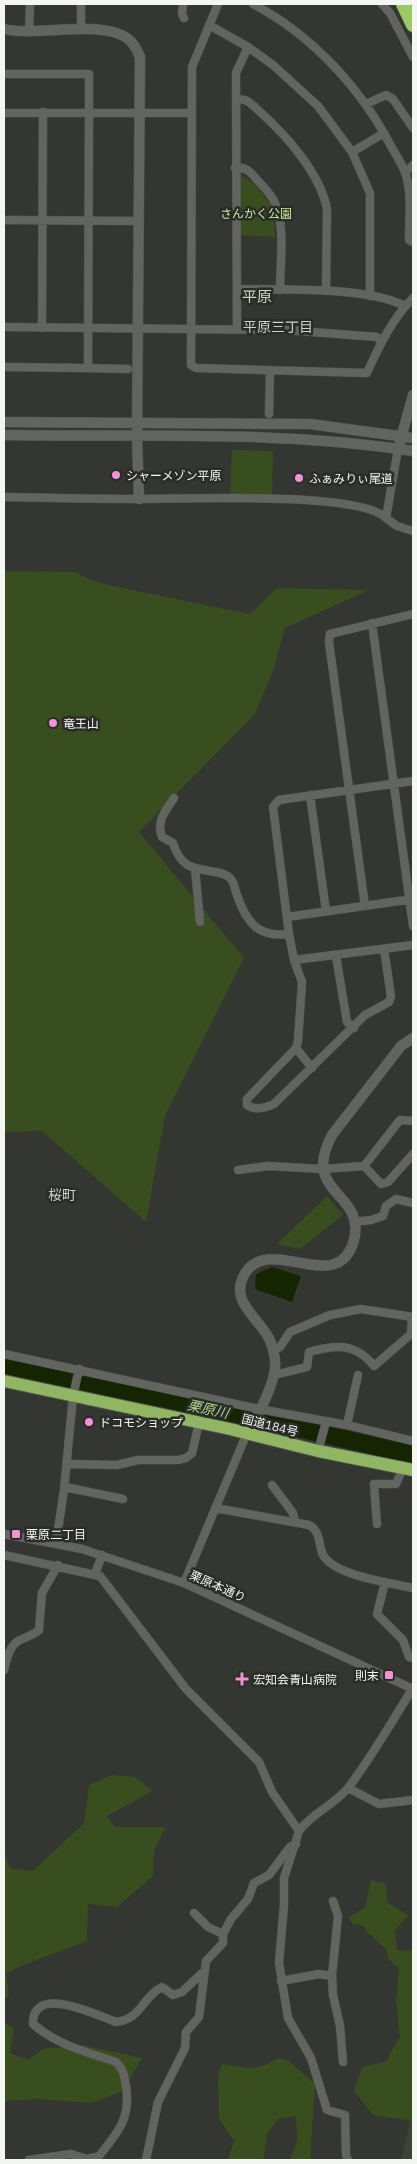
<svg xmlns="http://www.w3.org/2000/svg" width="417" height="2164" viewBox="0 0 417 2164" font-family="'IBM Plex Sans','Noto Sans JP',sans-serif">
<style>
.built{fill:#3c4236}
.green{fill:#384e1e}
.water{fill:#152501}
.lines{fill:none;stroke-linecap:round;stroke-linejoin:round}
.minor-casing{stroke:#4f524d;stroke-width:9}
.tertiary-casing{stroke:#4f524d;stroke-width:11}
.trunk-casing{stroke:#4f524d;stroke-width:14}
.motorway-casing{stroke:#4f524d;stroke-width:15}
.minor{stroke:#62655f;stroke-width:8}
.tertiary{stroke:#62655f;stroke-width:10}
.trunk{stroke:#90b663;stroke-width:12}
.motorway{stroke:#9bca64;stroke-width:14}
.poi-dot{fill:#f391d5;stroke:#2a2c27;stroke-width:2}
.labels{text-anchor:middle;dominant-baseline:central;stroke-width:5;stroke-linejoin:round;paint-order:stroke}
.park-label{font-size:12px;fill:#c6eb9e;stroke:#2a2c27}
.poi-label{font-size:12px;fill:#f4f6f2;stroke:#2a2c27;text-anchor:start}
.street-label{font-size:12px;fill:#f4f6f2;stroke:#2a2c27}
.neighbourhood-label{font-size:14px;fill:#cdd0c9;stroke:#2a2c27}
.water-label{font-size:14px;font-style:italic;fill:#add286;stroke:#2a2c27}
.quarter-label{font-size:15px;fill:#cdd0c9;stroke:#2a2c27}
</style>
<rect width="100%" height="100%" fill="#343631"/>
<path class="built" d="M410 2121H413V2160H401Z"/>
<path class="green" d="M237 172 255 185 273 207 275 237 238 235Z
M232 450 273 451 272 494 230 495Z
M4 571 74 572 94 581 117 587 250 614 277 588 369 590 285 628 273 671 255 714 139 832 244 958 165 1116 146 1222 42 1131 4 1132Z
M327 1196 343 1215 300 1249 277 1244Z
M112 1775 135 1777 153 1791 107 1816 115 1827H166L154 1850 153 1876 117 1907 88 1904 87 1941 23 1965 6 1974 9 1996 4 1998V1851L10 1868 33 1871 84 1823 89 1785Z
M371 1880 385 1883 388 1903 408 1915 395 1931 397 1950 413 1951V2121L373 2115 354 2091 362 2067 386 2061 400 2037 396 2002 399 1968 388 1959 387 1950 367 1932 364 1926 353 1924 348 1918 365 1907Z
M4 2023 14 2028 10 2053 28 2060 43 2049 81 2045 142 2058 123 2091 91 2103 38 2099 4 2101Z
M278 2058 289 2061 315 2084 310 2160H290L297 2141 296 2116 278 2119 267 2134 263 2160H228L234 2141 219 2119 218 2075 222 2064C247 2068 255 2072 278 2058Z"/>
<path class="water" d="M272 1267 301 1276 292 1302 255 1289 256 1274Z
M4 1358C140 1388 278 1413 413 1446V1463C364 1454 316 1440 267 1431 257 1429 247 1423 237 1424L4 1374Z"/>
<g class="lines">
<g class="minor-casing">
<path id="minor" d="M81 4V30
M183 4 182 14 184 18
M218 4 192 67 191 365 196 368 367 373C379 346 392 319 413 298
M253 4C312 35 361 88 392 148 397 156 403 166 406 175 412 196 409 218 409 240L413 242
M382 4 390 13 413 57
M209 25 248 47 273 65 318 106 352 152 370 193V296
M29 31 30 4
M4 74H89V112L88 364 86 368H81L4 367
M236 99C239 100 244 99 247 101 251 103 256 108 259 111 286 135 320 173 327 209L326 291
M366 104 386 95 393 99 413 128
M4 113H191
M352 152 384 133
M235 168C245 166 251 172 257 180 263 186 270 193 274 201 286 224 280 263 280 290
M405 173 413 165
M4 220 139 221
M237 289C281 290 366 286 405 306
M4 327 286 330 377 337 381 342
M42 328 43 112
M237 328 236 73 248 47
M86 368 128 369
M269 414 270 370
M398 449 386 518 397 526 413 531
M4 497C50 498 95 499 141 499 185 499 359 491 386 518
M372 623 413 926
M310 795 326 911
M174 798C166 810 156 821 162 837L173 843C181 868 192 868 216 872 221 873 226 874 230 878 234 881 235 890 237 895 246 922 258 938 289 934
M195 868 200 922
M365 906 329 642 330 634 413 614
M287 917 413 899
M384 949 391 996 389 1002 365 1015 274 1104C265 1108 255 1111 247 1105V1099L296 1048 298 1041 302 982 294 960 289 934 273 807 279 800 413 781
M336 956 347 1022 354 1028
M294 960 413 945
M296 1048 312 1068
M364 1166 381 1184 388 1182 413 1154
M238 1170 268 1166 323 1169 364 1166 400 1120 413 1121
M354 1222 371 1220 383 1216 386 1206 396 1199 413 1203
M273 1350 280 1347 290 1332 330 1315 361 1309 413 1317
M4 1354 259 1409 347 1425 413 1441
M274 1375 307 1367 309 1352C335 1345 355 1342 374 1366L411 1334 412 1317
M347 1425 358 1375
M318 1451 326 1422
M67 1466 71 1464 117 1465 138 1460H178L186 1458 192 1453 199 1423
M272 1485 293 1513 295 1522
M65 1487 123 1499
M215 1508 309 1525C321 1531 318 1544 323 1555 335 1576 391 1583 413 1588
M377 1524 374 1484H396L403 1468
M4 1534 82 1549 184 1583 413 1689
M56 1543 64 1490 73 1396 79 1369
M4 1555 100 1576 186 1689 259 1762 272 1792 299 1831
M95 1574 102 1555
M385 1582 377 1614 403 1640 409 1657 413 1658
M184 1583 247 1433
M4 1670C6 1661 9 1647 18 1641 25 1637 32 1636 39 1630L42 1593 58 1565
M348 1788 379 1804 413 1800
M333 1901 338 1916 332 1976 333 1995 340 2026 343 2062
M194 1913 208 1927 223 1934
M281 1981 319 1974 332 1976
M29 2160 71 2154 87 2159 99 2156C118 2132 131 2119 126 2086 124 2076 124 2070 116 2062 87 2052 57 2045 33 2024 32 1983 97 2015 116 2022 142 2019 141 1998 162 1987L173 1995 182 1992 201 1974H204
M146 2160 158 2102 185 2048 186 2032 199 2017 206 1961 223 1943V1934L231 1919 248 1899 254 1883 269 1875 290 1847 296 1844
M348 2160 346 2155 345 2115 327 2110 311 2058 288 2018 279 1963 284 1905V1878L299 1831C311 1814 334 1805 348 1788 372 1757 392 1721 413 1688"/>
</g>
<g class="tertiary-casing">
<path id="tertiary" d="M4 29C38 37 99 19 127 38 134 43 137 50 140 57L137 436 139 499
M4 422 310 424 413 438
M4 435C141 437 277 430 413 451
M400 442 413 395
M247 1433C258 1415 277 1381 275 1360 274 1352 271 1341 267 1335 255 1315 228 1299 246 1272 272 1234 338 1298 354 1240 366 1191 300 1195 332 1135L401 1046 413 1038"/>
</g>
<g class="trunk-casing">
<path id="trunk" d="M4 1381 230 1429 318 1451 413 1470"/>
</g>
<g class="motorway-casing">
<path id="motorway" d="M403 4 413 25"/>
</g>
<use href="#minor" class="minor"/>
<use href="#tertiary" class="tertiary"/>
<use href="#trunk" class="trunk"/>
<use href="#motorway" class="motorway"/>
</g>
<g class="poi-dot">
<circle cx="116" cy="475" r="5"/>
<circle cx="299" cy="478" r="5"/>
<circle cx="53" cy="723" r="5"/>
<circle cx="89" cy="1422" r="5"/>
<rect x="11" y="1529" width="10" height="10" rx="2.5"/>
<rect x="384" y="1670" width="10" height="10" rx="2.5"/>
<path d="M239.5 1671.5h5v5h5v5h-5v5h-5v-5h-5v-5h5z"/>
</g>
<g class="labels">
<g class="park-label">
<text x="256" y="213">さんかく公園</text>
</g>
<g class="poi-label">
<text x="126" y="475">シャーメゾン平原</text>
<text x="309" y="478">ふぁみりぃ尾道</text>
<text x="63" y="723">竜王山</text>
<text x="99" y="1422">ドコモショップ</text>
<text x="26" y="1534">栗原二丁目</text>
<text x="379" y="1675" text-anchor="end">則末</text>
<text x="253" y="1679">宏知会青山病院</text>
</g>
<g class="street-label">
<text transform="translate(270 1425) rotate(14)">国道184号</text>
<text transform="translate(218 1586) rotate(24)">栗原本通り</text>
</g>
<g class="neighbourhood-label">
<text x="278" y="327">平原三丁目</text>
<text x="62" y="1195">桜町</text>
</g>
<g class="water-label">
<text transform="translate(208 1409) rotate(12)">栗原川</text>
</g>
<g class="quarter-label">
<text x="257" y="296">平原</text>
</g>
</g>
<rect width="417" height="2164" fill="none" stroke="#f4f6f2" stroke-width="10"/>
</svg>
